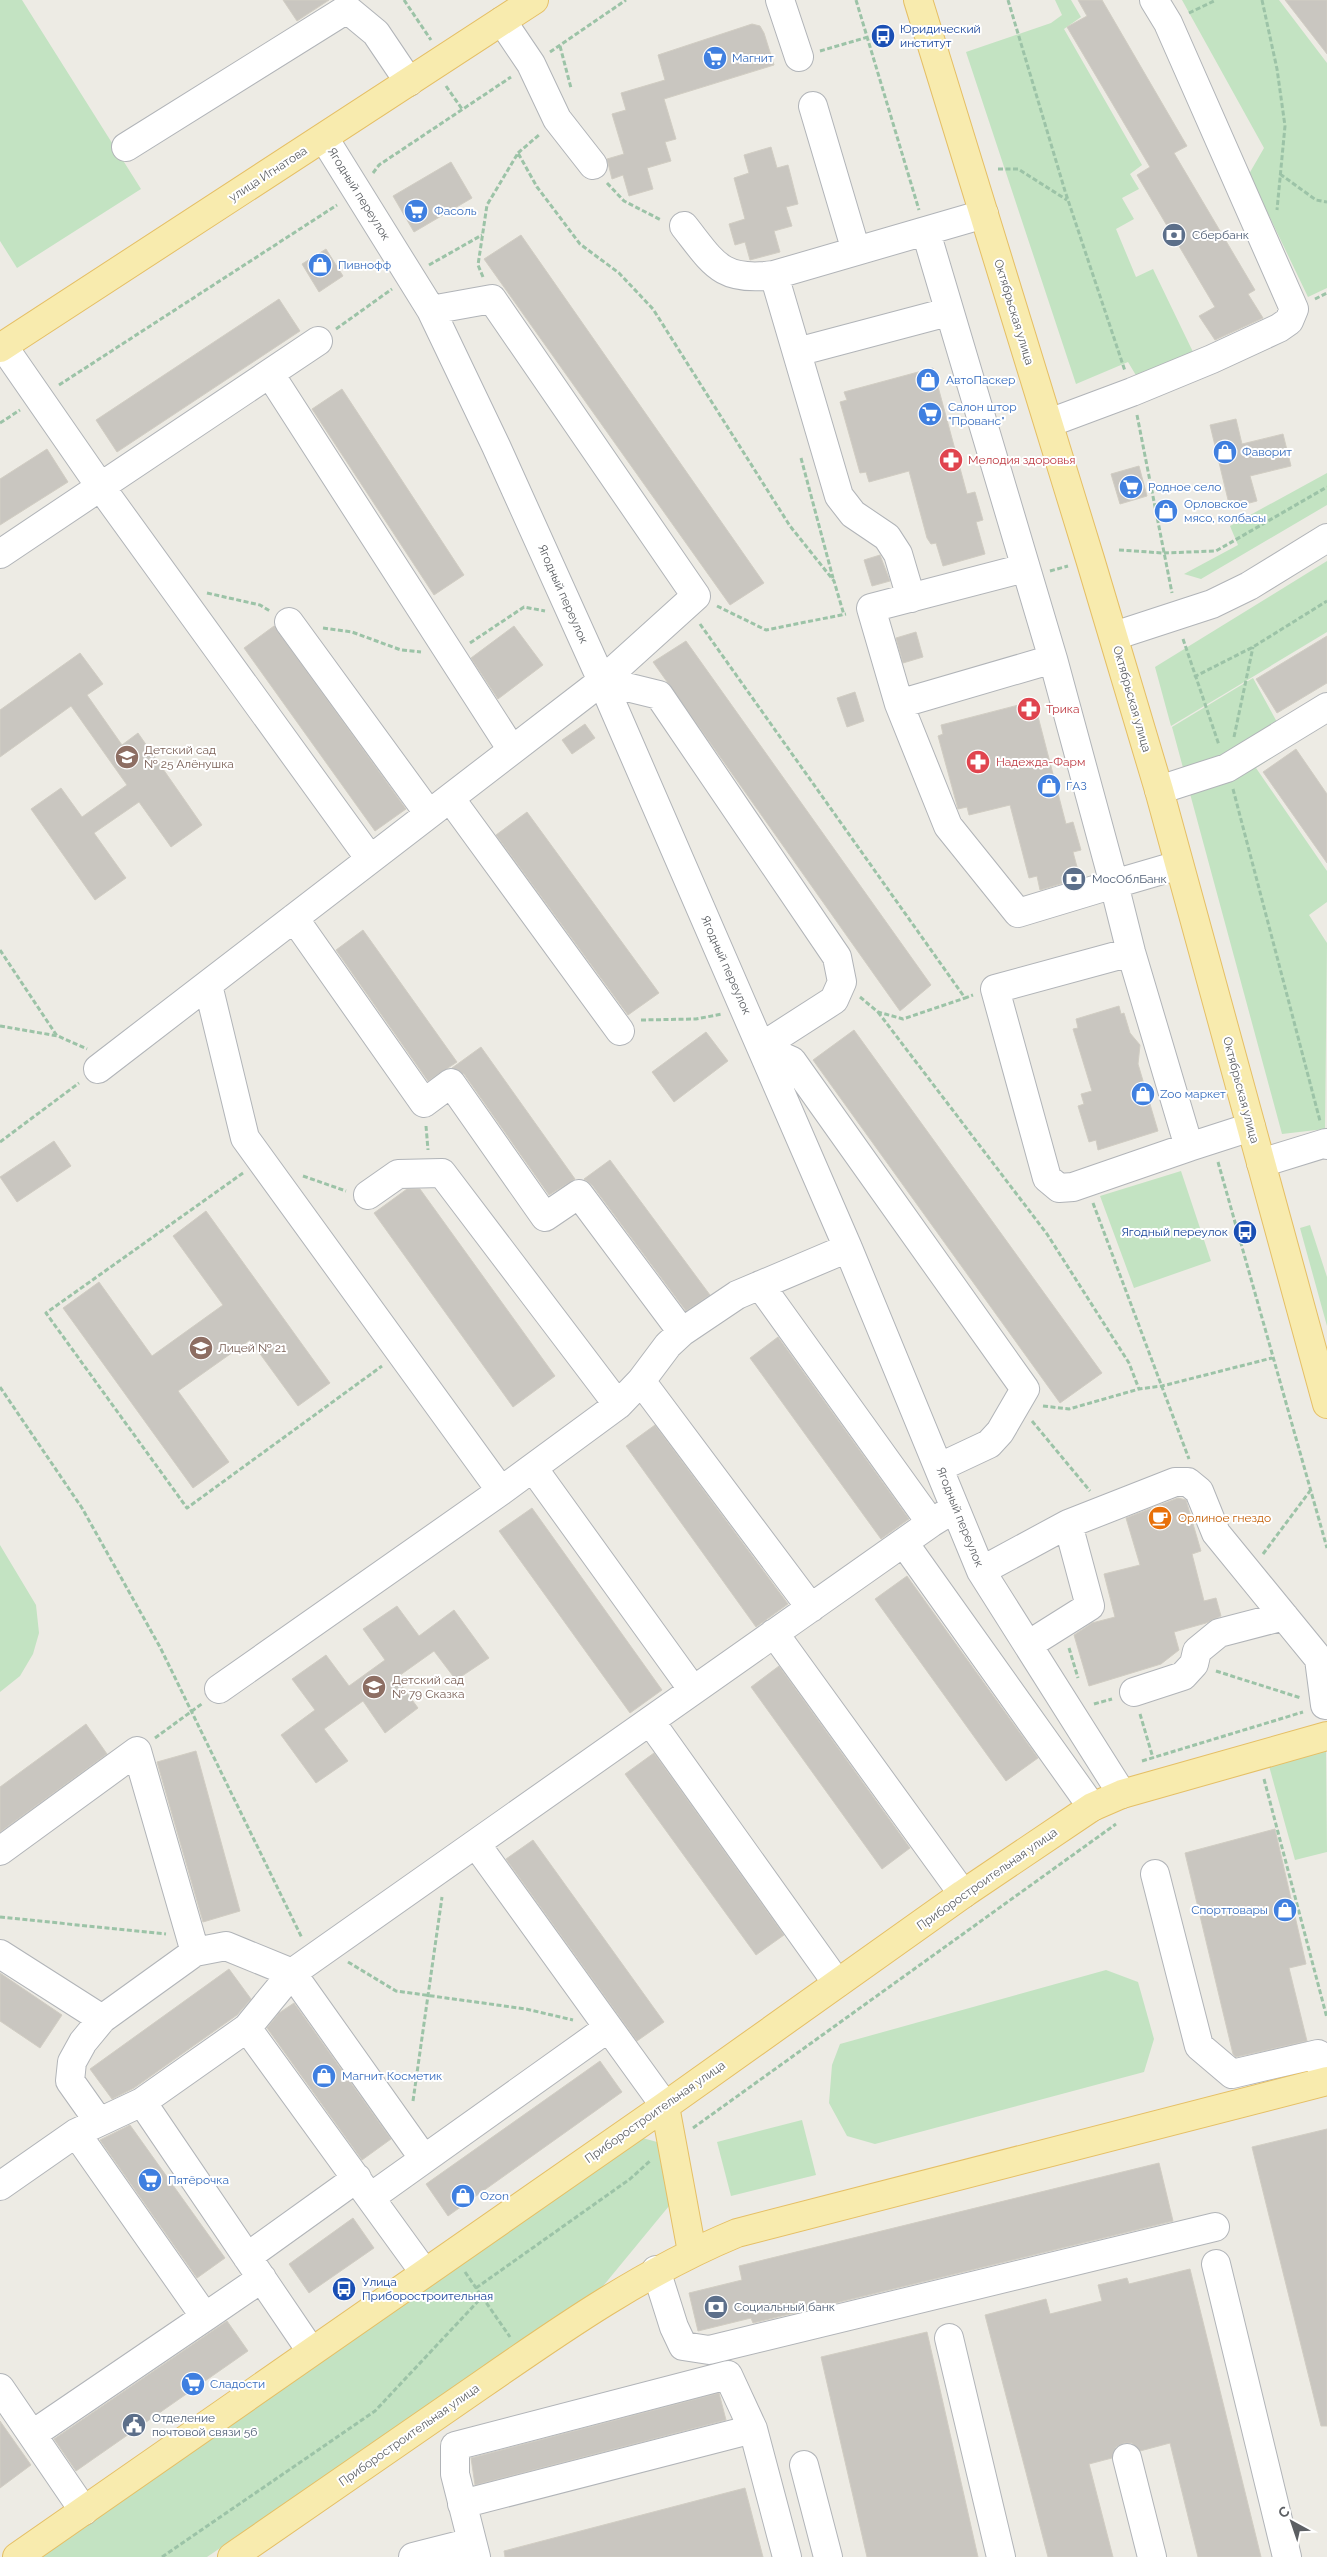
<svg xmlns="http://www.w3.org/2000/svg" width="1327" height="2557" viewBox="0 0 1327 2557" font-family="Raleway,sans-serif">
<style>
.green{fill:#c3e3c2}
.building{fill:#c9c6c0;stroke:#d1cdc3}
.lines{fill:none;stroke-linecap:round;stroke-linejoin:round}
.minor-casing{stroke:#b1b4b8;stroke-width:30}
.major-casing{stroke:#e5bf65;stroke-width:30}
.path{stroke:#9cc3a7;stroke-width:3;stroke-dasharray:5 2.5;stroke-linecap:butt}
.minor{stroke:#fff;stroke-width:28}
.major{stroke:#f8ebae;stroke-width:28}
.labels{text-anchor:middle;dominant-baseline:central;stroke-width:4;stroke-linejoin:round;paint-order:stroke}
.transit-label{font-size:12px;fill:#164399;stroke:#fff;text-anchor:start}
.shop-label{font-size:12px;fill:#366cbe;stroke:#fff;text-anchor:start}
.street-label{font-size:12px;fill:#5c5f63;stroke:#fff}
.service-label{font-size:12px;fill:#4e5e75;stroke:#fff;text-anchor:start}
.health-label{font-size:12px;fill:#be3a42;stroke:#fff;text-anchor:start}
.education-label{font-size:12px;fill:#785e54;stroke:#fff;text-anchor:start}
.food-label{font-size:12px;fill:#c56008;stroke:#fff;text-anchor:start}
</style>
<rect width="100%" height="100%" fill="#edebe4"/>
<path class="green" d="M0 0H22L141 189 17 268 0 241Z
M1055 0H1071L1081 17 1064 29 1142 165 1130 174 1139 189 1122 198 1134 219 1116 229 1136 277 1153 269 1193 352 1137 377 1128 362 1076 384 966 52 1051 23 1062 15Z
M1182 0H1279L1327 63V288L1308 297 1249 174 1264 148Z
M1327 473V505L1201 579 1184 574 1238 545 1230 526Z
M1327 561V632L1171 726 1155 667Z
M1253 678 1290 746 1256 768 1327 871V902L1309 915 1327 943 1325 1129 1282 1134 1172 727Z
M1181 1171 1211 1261 1134 1288 1100 1196Z
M1310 1225 1327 1277V1326L1300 1228Z
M0 1545 36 1605 39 1633 33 1654 20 1676 0 1692Z
M1326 1750 1327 1852 1295 1860 1269 1766Z
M1106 1970 1138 1982 1154 2039 1144 2072 875 2144 847 2136 829 2103 832 2065 840 2044Z
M802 2120 816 2175 731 2196 717 2142Z
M639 2137 657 2142 669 2206 599 2291 207 2557H41Z"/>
<path class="building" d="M283 0H329L297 21Z
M1078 0H1102L1187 146 1174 153 1255 290 1248 294 1263 318 1215 340 1199 316 1215 307 1137 175 1150 167 1067 27 1087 16Z
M1285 0H1327V54Z
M752 24 760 26 764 33 774 65 664 99 676 139 665 142 671 161 647 168 653 189 629 196 623 175 612 179 607 159 624 154 612 114 626 110 621 93 665 80 658 55Z
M771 147 777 168 788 165 798 204 786 207 792 226 774 231 780 252 750 260 745 242 735 245 729 224 745 219 734 178 749 173 744 155Z
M451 162 472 198 414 232 393 196Z
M521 235 764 583 730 605 484 259Z
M326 249 343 276 319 292 302 264Z
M279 299 300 331 117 452 96 420Z
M933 368 967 494 975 492 983 520 976 522 985 554 943 566 936 543 931 544 927 538 909 471 869 482 866 472 860 473 840 402 847 400 844 392Z
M342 389 464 575 434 595 312 409Z
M1236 419 1242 444 1283 434 1291 466 1250 476 1257 501 1230 508 1210 425Z
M47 449 68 482 0 525V479Z
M1139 466 1147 496 1120 504 1111 474Z
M880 555 890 581 872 586 864 560Z
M274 626 406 809 375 831 244 648Z
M514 626 543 665 498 699 471 658Z
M916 632 923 657 903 663 896 638Z
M1327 636V683L1277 713 1256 679Z
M686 641 931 985 900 1011 653 662Z
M80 653 103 684 87 695 122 745 138 733 202 825 171 847 139 802 94 833 126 878 95 900 31 809 61 788 82 817 127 785 71 706 0 757V710Z
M855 692 864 721 847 727 837 698Z
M1034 701 1066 824 1073 822 1081 850 1073 852 1080 878 1040 890 1037 876 1029 878 1010 805 969 815 967 807 958 809 938 736 943 734 941 725Z
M585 724 595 738 572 754 562 740Z
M1296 749 1327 794V863L1263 772Z
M527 812 659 993 628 1015 496 835Z
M363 930 457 1062 428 1081 336 950Z
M1119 1006 1121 1014 1124 1013 1130 1033 1140 1045 1138 1064 1158 1131 1098 1150 1096 1140 1089 1142 1078 1106 1084 1104 1081 1094 1092 1091 1073 1029 1078 1028 1076 1019Z
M854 1030 1102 1373 1060 1403 813 1060Z
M706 1032 728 1061 674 1102 652 1072Z
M481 1047 575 1179 549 1195 464 1074 452 1068Z
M54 1141 71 1166 17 1202 0 1177Z
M610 1160 710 1295 686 1311 592 1185 584 1179Z
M407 1189H420L555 1376 513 1407 374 1213Z
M206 1211 330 1383 298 1406 250 1340 178 1391 229 1462 193 1488 63 1308 99 1282 152 1356 223 1305 173 1236Z
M778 1337 909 1519 881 1539 750 1358Z
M655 1425 788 1604 756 1627 626 1446Z
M1178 1498 1186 1500 1201 1551 1192 1554 1204 1601 1216 1598 1221 1616 1206 1623 1174 1632 1179 1650 1161 1664 1089 1686 1074 1635 1092 1623 1115 1617 1104 1574 1140 1565 1126 1518Z
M532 1508 662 1690 630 1713 499 1531Z
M907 1576 1038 1758 1006 1781 875 1599Z
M397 1606 419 1636 454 1610 489 1658 456 1680 434 1651 396 1678 418 1708 385 1733 363 1701 324 1729 348 1761 316 1783 281 1735 315 1710 292 1679 326 1655 349 1686 385 1660 363 1629Z
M779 1666 910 1848 882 1869 751 1687Z
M86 1724 107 1754 0 1832V1787Z
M196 1751 240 1911 203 1922 157 1762Z
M654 1753 784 1935 756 1955 625 1774Z
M1275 1829 1306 1964 1289 1968 1307 2041 1236 2057 1233 2054 1185 1853Z
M533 1840 664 2022 637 2041 506 1859Z
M229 1969 251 1999 237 2015 134 2088 112 2099 90 2069Z
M0 1973 62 2015 40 2048 0 2021Z
M294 2003 391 2139 362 2160 267 2028 279 2013Z
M600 2061 622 2092 448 2216 426 2184Z
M130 2125 225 2258 197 2278 100 2140Z
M1327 2129V2426H1321L1252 2147Z
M1159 2163 1173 2221 753 2323 751 2318 698 2331 689 2293 742 2280 739 2266Z
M353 2218 374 2248 309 2293 289 2264Z
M1190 2269 1261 2557H1198L1170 2443 1140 2451 1132 2443H1124L1116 2447 1112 2458 1089 2464 1113 2557H1048L985 2315 1046 2299 1050 2314 1102 2301 1098 2285 1127 2278 1129 2284Z
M227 2321 248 2351 76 2471 54 2439Z
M927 2332 978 2557H867L821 2357Z
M719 2393 726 2420 475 2485 471 2458Z
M0 2421 31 2465 0 2488Z
M745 2488 763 2557H505L504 2551Z"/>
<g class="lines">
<g class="minor-casing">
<path id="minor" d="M780 0 799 57
M502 21 531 64 557 119 593 165
M813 106 856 251
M324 138 431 310 496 446 602 681 848 1248 981 1571 1122 1794
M126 147 347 9 376 33 409 82
M684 226C714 264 721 282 774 275L984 214
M926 232 1053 659 1114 884 1179 865
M774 275 839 496 853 514 887 537 898 554 911 598
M3 346 100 486 370 859
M797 352 948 312
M270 374 512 750
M1049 423 1132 392 1212 359 1279 328 1289 321 1294 309 1168 23 1154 0
M0 554 318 341
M1025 568 871 608 899 704 948 826 1018 913 1114 884 1131 952 1189 1147 1251 1127
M289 622 429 814
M1114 636 1212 604 1249 586 1327 538
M602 681 659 695 837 957 842 982 834 1000 761 1047
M899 704 1053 659
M1159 790 1227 768 1327 707
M450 798 620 1031
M294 918 424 1103 451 1083 545 1217 579 1194 682 1332
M1131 952 995 989 1047 1178 1059 1188 1073 1187 1189 1147
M208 985 245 1138 501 1491
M761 1047 792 1061 1025 1389 1000 1432 989 1444 940 1467
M98 1069 602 681 696 596 492 299 431 310
M1261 1163 1326 1143 1327 1145
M368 1195 398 1174 442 1173 618 1405
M760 1285 931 1523
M641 1381 811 1608
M533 1468 693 1690
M904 1543 1092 1807
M981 1571 1068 1524
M774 1633 963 1894
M1028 1645 1090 1606 1068 1524 1175 1482H1188L1199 1491 1216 1533 1319 1659 1325 1705
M219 1689 501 1491 618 1405 641 1381 668 1345 682 1332 737 1295 848 1248
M1134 1692 1183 1676 1194 1664 1197 1651 1219 1633 1284 1616
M650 1721 837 1983
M476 1844 665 2106
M0 1851 137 1751 195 1952
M1155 1874 1199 2046 1232 2074 1318 2054 1325 2081
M0 1954 102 2019
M247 2028 292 1973 931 1523 955 1508
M99 2122 70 2081 72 2062 83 2042 102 2019 195 1952 226 1946 292 1973 424 2159
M0 2186 76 2133
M371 2197 608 2028
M247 2257 357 2178
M1216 2264 1287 2557
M656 2270 674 2327 683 2346 709 2350 1215 2227
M205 2317 262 2278
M949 2338 1001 2557
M311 2351 142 2102 247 2028 424 2272
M0 2388 84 2511
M33 2434 205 2317 76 2133 142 2102
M1127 2458 1152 2557
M804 2465 828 2557
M462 2504 753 2429
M413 2557 472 2542
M476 2557 455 2474V2446L728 2375 753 2429 787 2557"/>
</g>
<g class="major-casing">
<path id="major" d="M918 0 1090 559 1159 790 1327 1404
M0 348 534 0
M665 2106 692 2252
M17 2557 665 2106 963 1894 1092 1807 1122 1794 1327 1736
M232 2557C315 2500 398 2442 481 2385 563 2328 645 2271 737 2233L1327 2081"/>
</g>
<path class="path" d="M404 0 431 40
M856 0 919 210
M1008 0 1065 191 1125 371
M1262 0 1277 69 1285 126 1277 210
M1189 13 1216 0
M560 46 571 88
M820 51 868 37
M550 52 626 0
M446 86 462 109
M518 153 540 134
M998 169H1018L1067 200
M373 173 379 165 511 77
M1280 174 1316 200 1327 202
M607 183 624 201 661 220
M429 265 482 235
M483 277 478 265 487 205 518 153 537 187 580 244 619 273 653 309 790 526 834 581 844 615
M1315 299 1327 293
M336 329 392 289
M59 385 337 205
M1137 415 1172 593
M0 423 20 410
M801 458 833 578
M1119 550 1163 553 1216 551 1327 487
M1050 571 1068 566
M207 593 260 605 270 611
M717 606 766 630 846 614
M700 624 965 998 973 995
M323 628 352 632 401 650 421 652
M1183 639 1219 745
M470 643 524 607 545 611
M1194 677 1253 647 1327 601
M1234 737 1253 647
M1233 789 1320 1121
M0 950 57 1036
M860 997 878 1012 903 1019 965 998
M878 1012 1047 1234 1129 1363 1139 1389
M641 1020 696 1019 722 1014
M0 1026 58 1036 87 1049
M426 1126 428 1150
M0 1142 79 1083
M1218 1162 1327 1548
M243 1173 46 1313 187 1508 382 1366
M303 1176 346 1191
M1093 1203 1189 1459
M0 1387 82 1508 160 1647 302 1938
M1043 1406 1069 1409 1139 1389 1162 1386 1272 1358
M1032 1421 1090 1491
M1263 1554 1310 1491
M1069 1648 1078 1678
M1216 1671 1301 1698
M1094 1704 1112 1699
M1140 1714 1153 1758
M155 1738 203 1703
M1142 1761 1303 1712
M1264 1779 1327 2018
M0 1917 166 1934
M348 1962 396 1991 526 2009 573 2020
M413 2101 442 1897
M693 2128 1116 1824
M465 2272 510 2337
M476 2288 630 2179 650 2161
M162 2557 375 2411 482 2297"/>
<use href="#minor" class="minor"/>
<use href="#major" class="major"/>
</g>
<defs>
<g id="bus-disc" transform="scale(1.25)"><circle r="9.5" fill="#1a4fb4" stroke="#fff"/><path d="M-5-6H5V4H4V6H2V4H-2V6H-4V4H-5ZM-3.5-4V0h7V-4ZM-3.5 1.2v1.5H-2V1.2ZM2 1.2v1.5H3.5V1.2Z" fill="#fff"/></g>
<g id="supermarket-disc" transform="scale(1.25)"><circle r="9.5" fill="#3f7fe0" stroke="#fff"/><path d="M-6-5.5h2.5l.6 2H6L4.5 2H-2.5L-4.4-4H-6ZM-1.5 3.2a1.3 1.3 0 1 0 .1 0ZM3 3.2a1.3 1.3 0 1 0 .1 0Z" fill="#fff"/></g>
<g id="bank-disc" transform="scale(1.25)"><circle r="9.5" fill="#5c6f8a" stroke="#fff"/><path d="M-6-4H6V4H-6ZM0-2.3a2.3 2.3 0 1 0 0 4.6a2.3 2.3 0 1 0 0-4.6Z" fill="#fff"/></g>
<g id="shop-disc" transform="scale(1.25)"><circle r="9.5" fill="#3f7fe0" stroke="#fff"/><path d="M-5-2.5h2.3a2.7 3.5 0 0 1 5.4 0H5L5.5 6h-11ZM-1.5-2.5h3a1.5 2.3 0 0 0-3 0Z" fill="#fff"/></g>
<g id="pharmacy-disc" transform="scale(1.25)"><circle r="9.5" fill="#e0444e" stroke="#fff"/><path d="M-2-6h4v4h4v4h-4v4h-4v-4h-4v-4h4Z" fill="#fff"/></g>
<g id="school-disc" transform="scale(1.25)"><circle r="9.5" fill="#8d6e63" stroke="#fff"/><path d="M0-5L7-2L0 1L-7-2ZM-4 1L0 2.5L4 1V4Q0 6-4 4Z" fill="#fff"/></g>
<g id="cafe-disc" transform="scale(1.25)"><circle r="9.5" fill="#e8710a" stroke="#fff"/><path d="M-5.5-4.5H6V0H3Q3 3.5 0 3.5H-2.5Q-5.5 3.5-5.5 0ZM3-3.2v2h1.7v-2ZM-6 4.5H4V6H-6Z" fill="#fff"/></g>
<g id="civic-disc" transform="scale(1.25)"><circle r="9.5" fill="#5c6f8a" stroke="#fff"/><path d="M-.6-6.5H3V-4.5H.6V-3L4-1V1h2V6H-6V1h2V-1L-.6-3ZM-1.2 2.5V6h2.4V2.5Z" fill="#fff"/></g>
</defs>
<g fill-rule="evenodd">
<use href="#bus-disc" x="883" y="36"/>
<use href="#supermarket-disc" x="715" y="58"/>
<use href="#supermarket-disc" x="416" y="211"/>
<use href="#bank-disc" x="1174" y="235"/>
<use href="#shop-disc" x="320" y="265"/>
<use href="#shop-disc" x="928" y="380"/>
<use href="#supermarket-disc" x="930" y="414"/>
<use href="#shop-disc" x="1225" y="452"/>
<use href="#pharmacy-disc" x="951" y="460"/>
<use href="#supermarket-disc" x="1131" y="487"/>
<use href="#shop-disc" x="1166" y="511"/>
<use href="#pharmacy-disc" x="1029" y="709"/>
<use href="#school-disc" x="127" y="757"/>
<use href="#pharmacy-disc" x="978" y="762"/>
<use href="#shop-disc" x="1049" y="786"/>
<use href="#bank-disc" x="1074" y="879"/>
<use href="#shop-disc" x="1143" y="1094"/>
<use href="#bus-disc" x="1245" y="1232"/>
<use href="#school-disc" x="201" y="1348"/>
<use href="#cafe-disc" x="1160" y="1518"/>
<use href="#school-disc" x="374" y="1687"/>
<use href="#shop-disc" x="1285" y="1910"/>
<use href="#shop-disc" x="324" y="2076"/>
<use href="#supermarket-disc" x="150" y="2180"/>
<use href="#shop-disc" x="463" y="2196"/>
<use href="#bus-disc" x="344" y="2289"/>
<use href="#bank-disc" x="716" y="2307"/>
<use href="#supermarket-disc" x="193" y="2384"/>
<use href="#civic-disc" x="134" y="2425"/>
</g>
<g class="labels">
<g class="transit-label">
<text x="900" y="29">Юридический<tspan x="900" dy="14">институт</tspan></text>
<text x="1228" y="1232" text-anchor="end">Ягодный переулок</text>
<text x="362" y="2282">Улица<tspan x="362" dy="14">Приборостроительная</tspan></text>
</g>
<g class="shop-label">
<text x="732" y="58">Магнит</text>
<text x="434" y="211">Фасоль</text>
<text x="338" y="265">Пивнофф</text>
<text x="946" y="380">АвтоПаскер</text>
<text x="948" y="407">Салон штор<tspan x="948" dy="14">"Прованс"</tspan></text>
<text x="1242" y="452">Фаворит</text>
<text x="1148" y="487">Родное село</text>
<text x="1184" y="504">Орловское<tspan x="1184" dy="14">мясо, колбасы</tspan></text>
<text x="1066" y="786">ГАЗ</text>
<text x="1160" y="1094">Zoo маркет</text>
<text x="1268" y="1910" text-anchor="end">Спорттовары</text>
<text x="342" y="2076">Магнит Косметик</text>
<text x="168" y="2180">Пятёрочка</text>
<text x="480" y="2196">Ozon</text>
<text x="210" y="2384">Сладости</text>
</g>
<g class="street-label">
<text transform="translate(268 174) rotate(-33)">улица Игнатова</text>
<text transform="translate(359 194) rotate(58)">Ягодный переулок</text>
<text transform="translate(1014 312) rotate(73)">Октябрьская улица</text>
<text transform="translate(563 594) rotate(66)">Ягодный переулок</text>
<text transform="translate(1132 699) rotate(74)">Октябрьская улица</text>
<text transform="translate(726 965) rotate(66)">Ягодный переулок</text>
<text transform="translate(1241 1090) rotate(75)">Октябрьская улица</text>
<text transform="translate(960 1517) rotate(68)">Ягодный переулок</text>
<text transform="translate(987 1879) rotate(-35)">Приборостроительная улица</text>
<text transform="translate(655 2112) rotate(-35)">Приборостроительная улица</text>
<text transform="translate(409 2435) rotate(-35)">Приборостроительная улица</text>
</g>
<g class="service-label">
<text x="1192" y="235">Сбербанк</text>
<text x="1092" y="879">МосОблБанк</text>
<text x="734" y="2307">Социальный банк</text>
<text x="152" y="2418">Отделение<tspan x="152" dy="14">почтовой связи 56</tspan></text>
</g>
<g class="health-label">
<text x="968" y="460">Мелодия здоровья</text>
<text x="1046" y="709">Трика</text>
<text x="996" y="762">Надежда-Фарм</text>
</g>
<g class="education-label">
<text x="144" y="750">Детский сад<tspan x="144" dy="14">№ 25 Алёнушка</tspan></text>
<text x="218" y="1348">Лицей № 21</text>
<text x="392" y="1680">Детский сад<tspan x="392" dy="14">№ 79 Сказка</tspan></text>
</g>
<g class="food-label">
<text x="1178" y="1518">Орлиное гнездо</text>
</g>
</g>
<g transform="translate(1292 2522) rotate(320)" stroke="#ffffff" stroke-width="4" paint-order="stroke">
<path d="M0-4L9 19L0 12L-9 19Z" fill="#5c5f63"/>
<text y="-8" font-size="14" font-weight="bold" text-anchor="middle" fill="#5c5f63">С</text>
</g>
</svg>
